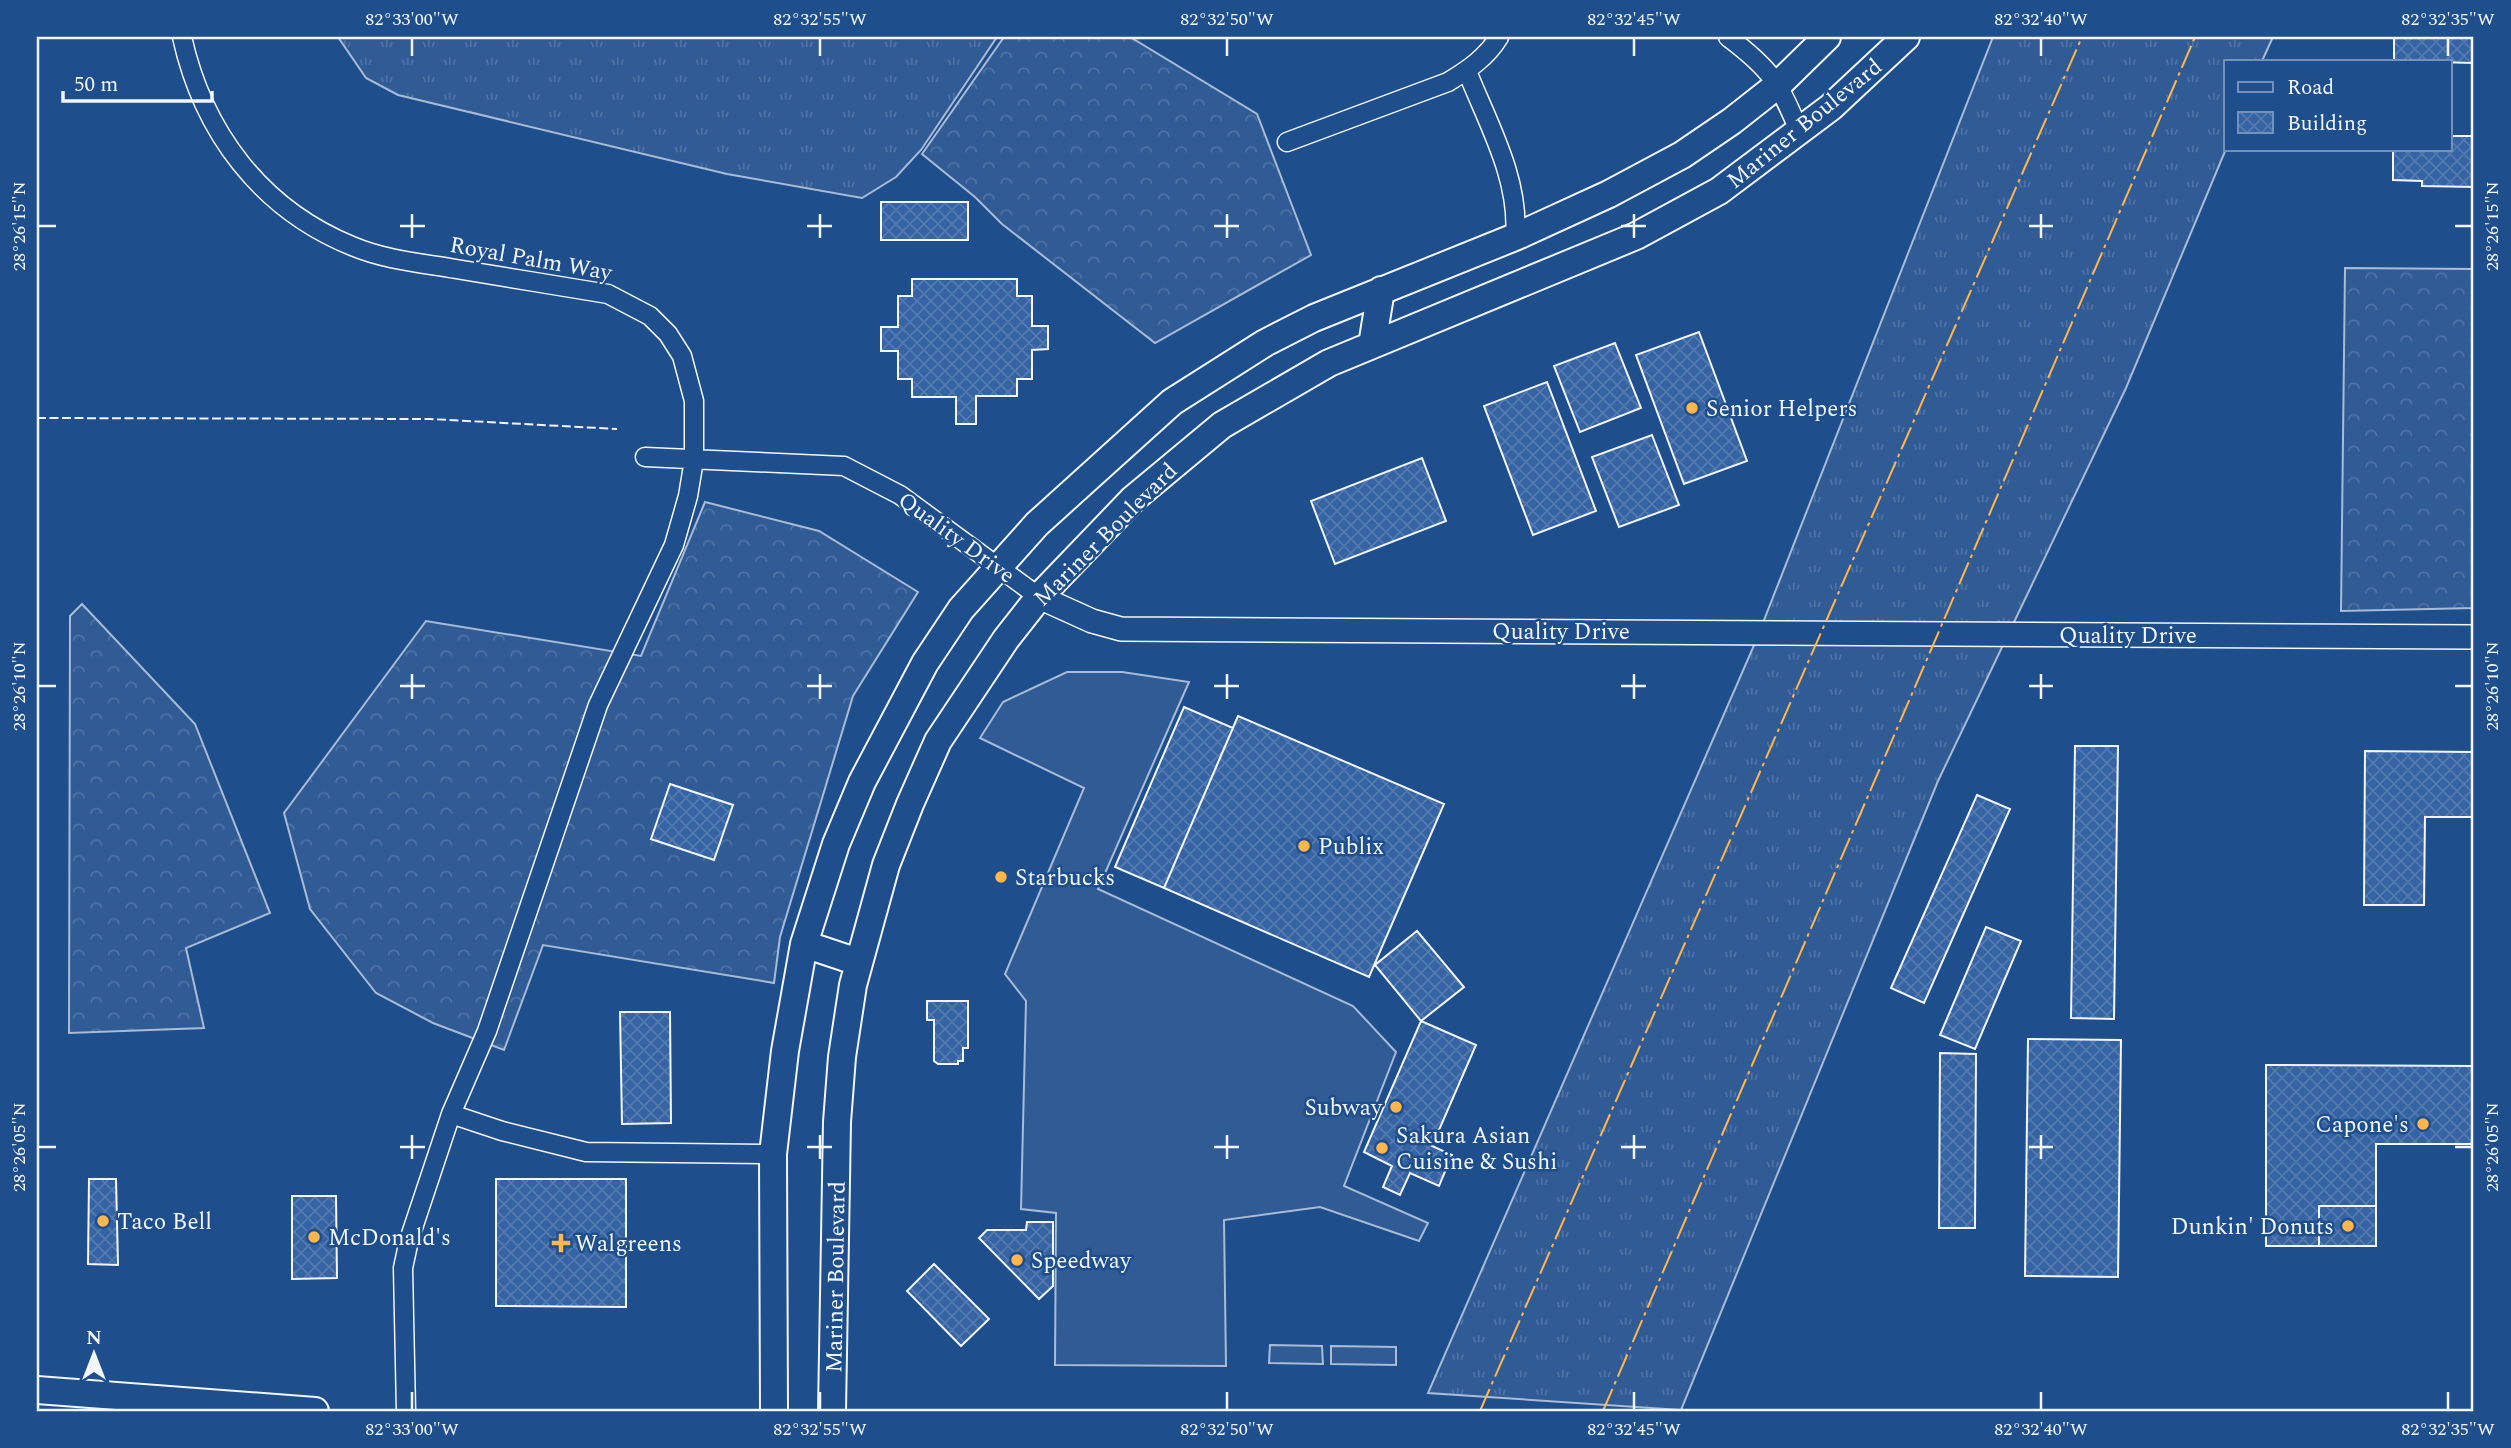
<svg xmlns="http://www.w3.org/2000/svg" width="2511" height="1448" viewBox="0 0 2511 1448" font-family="Spectral,serif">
<defs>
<pattern id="grass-tufts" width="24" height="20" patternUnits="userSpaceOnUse" patternTransform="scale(1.75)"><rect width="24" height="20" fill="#305b95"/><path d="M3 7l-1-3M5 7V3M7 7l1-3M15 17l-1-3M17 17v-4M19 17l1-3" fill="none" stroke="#4e73a5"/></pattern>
<pattern id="forest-crowns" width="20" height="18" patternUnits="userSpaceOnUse" patternTransform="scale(1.75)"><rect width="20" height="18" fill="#305b95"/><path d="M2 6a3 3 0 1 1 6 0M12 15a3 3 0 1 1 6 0" fill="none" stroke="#4e73a5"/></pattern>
<pattern id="building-cross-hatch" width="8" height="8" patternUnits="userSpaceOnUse" patternTransform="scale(1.75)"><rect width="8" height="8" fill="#3563a3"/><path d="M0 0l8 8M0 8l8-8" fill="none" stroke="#537ab1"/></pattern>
</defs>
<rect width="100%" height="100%" fill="#1f4e8c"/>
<path fill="url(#grass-tufts)" stroke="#a8bbd7" stroke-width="2" d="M 338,37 L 997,37 L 921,150 L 896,177 L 862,198 L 727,174 L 398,95 L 366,78 Z
M 1993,37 L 2273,37 L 2262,61 L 2226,61 L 2226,149 L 2126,388 L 1938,781 L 1681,1410 L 1428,1393 L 1755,643 Z"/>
<path fill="url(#forest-crowns)" stroke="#a8bbd7" stroke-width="2" d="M 1004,37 L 1130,37 L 1257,114 L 1311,255 L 1155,343 L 1002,224 L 975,197 L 922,154 Z
M 2345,268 L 2474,269 L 2474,608 L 2341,611 Z
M 705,502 L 819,531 L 918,592 L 853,696 L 780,937 L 774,983 L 543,945 L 504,1050 L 433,1023 L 376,993 L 310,909 L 284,813 L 426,621 L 641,656 Z
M 82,604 L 195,724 L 270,913 L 186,948 L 204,1028 L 69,1033 L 70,616 Z"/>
<path fill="#305b95" stroke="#a8bbd7" stroke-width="2" d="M 1067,672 L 1122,672 L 1189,682 L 1098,889 L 1353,1006 L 1396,1052 L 1344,1186 L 1428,1223 L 1419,1241 L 1320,1207 L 1224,1220 L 1226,1366 L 1055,1365 L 1056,1213 L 1021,1209 L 1026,1001 L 1005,974 L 1084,788 L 980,738 L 1003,702 Z
M 1270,1345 L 1322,1346 L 1323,1364 L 1269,1363 Z
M 1331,1346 L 1396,1347 L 1396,1365 L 1331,1364 Z"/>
<path fill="url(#building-cross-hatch)" stroke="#f2f6ff" stroke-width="2" d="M 2394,37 L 2474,37 L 2474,63 L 2394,61 Z
M 2450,136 L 2474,136 L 2474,187 L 2422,186 L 2422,181 L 2393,180 L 2393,149 L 2450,149 Z
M 881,202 L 968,202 L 968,240 L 881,240 Z
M 912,279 L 1017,279 L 1017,296 L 1032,296 L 1032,326 L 1048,326 L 1048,349 L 1032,350 L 1032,379 L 1017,379 L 1017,396 L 976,396 L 976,424 L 956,424 L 956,397 L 912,397 L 912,379 L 898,379 L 898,351 L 881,351 L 881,327 L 898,327 L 898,296 L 912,296 Z
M 1699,332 L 1747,461 L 1684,484 L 1636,355 Z
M 1615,343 L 1641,408 L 1580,432 L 1554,366 Z
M 1547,382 L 1596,511 L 1533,535 L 1484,406 Z
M 1652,435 L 1679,505 L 1619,527 L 1592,457 Z
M 1422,458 L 1446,521 L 1335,564 L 1311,501 Z
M 1184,707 L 1233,728 L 1164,888 L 1115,867 Z
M 1238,716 L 1444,804 L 1369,977 L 1164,888 Z
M 2075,746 L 2118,746 L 2114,1019 L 2071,1018 Z
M 2365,751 L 2474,752 L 2474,817 L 2425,817 L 2424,905 L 2364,905 Z
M 670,784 L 733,805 L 714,860 L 651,839 Z
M 1977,795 L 2010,809 L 1924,1003 L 1891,988 Z
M 1986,927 L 2021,941 L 1975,1049 L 1940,1035 Z
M 1417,931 L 1464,987 L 1421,1021 L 1375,965 Z
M 927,1001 L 968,1001 L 968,1048 L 963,1048 L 963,1061 L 958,1061 L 958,1064 L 938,1064 L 934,1061 L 934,1020 L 927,1020 Z
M 620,1012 L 670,1012 L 671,1123 L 622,1124 Z
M 1421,1021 L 1476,1045 L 1432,1146 L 1452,1155 L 1439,1186 L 1410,1173 L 1400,1195 L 1383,1187 L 1392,1166 L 1364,1152 Z
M 2028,1039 L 2121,1040 L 2118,1277 L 2025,1276 Z
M 1940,1053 L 1976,1054 L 1975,1228 L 1939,1228 Z
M 2266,1065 L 2474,1066 L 2474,1144 L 2376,1144 L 2376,1206 L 2319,1206 L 2319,1246 L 2266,1246 Z
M 89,1179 L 116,1179 L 118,1265 L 88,1264 Z
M 496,1179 L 626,1179 L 626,1307 L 496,1306 Z
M 292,1196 L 336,1196 L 337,1278 L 292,1279 Z
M 2319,1206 L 2376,1206 L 2376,1246 L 2319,1246 Z
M 1027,1222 L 1053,1222 L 1053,1286 L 1039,1299 L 979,1238 L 987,1230 L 1026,1230 Z
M 934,1264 L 989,1319 L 961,1346 L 907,1291 Z"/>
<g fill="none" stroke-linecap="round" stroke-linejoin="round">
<g stroke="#f2f6ff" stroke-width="21">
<path id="minor" d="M 182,37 C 203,132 261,209 352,246 C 385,260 421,263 456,269 C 507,277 557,286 608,294 L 650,316 L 668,334 L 682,356 L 694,401 L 694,460 L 688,496 L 674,545 L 598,705 L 487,1031 L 451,1114 L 409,1240 L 403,1268 L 406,1411
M 1728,37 C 1772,70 1779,83 1800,133
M 1467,71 C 1488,124 1520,179 1515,237
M 1287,142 L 1448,82 C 1468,70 1487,57 1499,37
M 645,457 L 844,466 L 900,495 L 1039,597
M 451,1114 L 502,1131 L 586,1152 L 773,1154"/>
</g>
<g stroke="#f2f6ff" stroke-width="26">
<path id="tertiary" d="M 1039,597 L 1092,621 L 1121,629 L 2474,637"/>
</g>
<g stroke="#f2f6ff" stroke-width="30">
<path id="secondary" d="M 1372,345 L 1381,290
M 804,944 L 858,962
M 37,1390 L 315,1411
M 774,1411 L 773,1154 L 785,1051 L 804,944 L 836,844 L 862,782 L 925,663 L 961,609 L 1037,524 L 1172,402 L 1265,343 L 1314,318 L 1515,237 L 1609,194 L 1682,155 L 1732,121 L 1779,84 L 1827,37
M 832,1411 L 837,1122 L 842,1057 L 853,985 L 886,865 L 910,804 L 938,741 L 1006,639 L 1039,597 L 1133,499 L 1222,425 L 1329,363 L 1636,236 L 1719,191 L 1831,107 L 1906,37"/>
</g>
<use href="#minor" stroke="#1f4e8c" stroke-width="18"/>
<use href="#tertiary" stroke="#1f4e8c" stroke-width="23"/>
<use href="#secondary" stroke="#1f4e8c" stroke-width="26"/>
<path stroke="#f2f6ff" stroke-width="2" stroke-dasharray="9 3.5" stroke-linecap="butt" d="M 37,418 L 430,419 L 617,429"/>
<path stroke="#ffb74d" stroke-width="2" stroke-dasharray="24 5 3.5 5" stroke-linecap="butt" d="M 1480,1411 L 2082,37
M 1603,1411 L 2195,37"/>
</g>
<path fill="none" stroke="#f2f6ff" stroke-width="2.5" d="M 412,38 L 412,56M 820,38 L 820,56M 1227,38 L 1227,56M 1634,38 L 1634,56M 2041,38 L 2041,56M 2448,38 L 2448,56M 412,214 L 412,238M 820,214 L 820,238M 1227,214 L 1227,238M 1634,214 L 1634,238M 2041,214 L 2041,238M 38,226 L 56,226M 400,226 L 425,226M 807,226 L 832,226M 1214,226 L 1239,226M 1621,226 L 1646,226M 2029,226 L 2053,226M 2455,226 L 2472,226M 412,674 L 412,699M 820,674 L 820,699M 1227,674 L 1227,699M 1634,674 L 1634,699M 2041,674 L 2041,699M 38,686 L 56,686M 400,686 L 425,686M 807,686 L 832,686M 1214,686 L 1239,686M 1621,686 L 1646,686M 2029,686 L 2053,686M 2455,686 L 2472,686M 412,1135 L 412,1159M 820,1135 L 820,1159M 1227,1135 L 1227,1159M 1634,1135 L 1634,1159M 2041,1135 L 2041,1159M 38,1147 L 56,1147M 400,1147 L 425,1147M 807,1147 L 832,1147M 1214,1147 L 1239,1147M 1621,1147 L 1646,1147M 2029,1147 L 2053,1147M 2455,1147 L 2472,1147M 412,1392 L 412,1410M 820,1392 L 820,1410M 1227,1392 L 1227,1410M 1634,1392 L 1634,1410M 2041,1392 L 2041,1410M 2448,1392 L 2448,1410"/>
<g fill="#ffb74d" stroke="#1f4e8c" stroke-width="2.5">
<circle cx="1692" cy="408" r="7"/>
<circle cx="1304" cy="846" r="7"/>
<circle cx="1001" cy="877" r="7"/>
<circle cx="1396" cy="1107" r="7"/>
<circle cx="2423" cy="1124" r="7"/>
<circle cx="1382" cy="1148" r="7"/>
<circle cx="103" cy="1221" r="7"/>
<circle cx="2348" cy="1226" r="7"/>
<circle cx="314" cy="1237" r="7"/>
<path d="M557.5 1232.5h7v7h7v7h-7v7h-7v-7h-7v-7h7z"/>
<circle cx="1017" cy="1260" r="7"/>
</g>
<g text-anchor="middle" stroke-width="5" stroke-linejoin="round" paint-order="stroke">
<g font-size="23" fill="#f2f6ff" stroke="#1f4e8c">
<text transform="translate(1804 123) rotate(-39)" y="8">Mariner Boulevard</text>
<text transform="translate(531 258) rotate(10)" y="8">Royal Palm Way</text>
<text transform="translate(1105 534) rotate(-45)" y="8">Mariner Boulevard</text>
<text transform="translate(957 537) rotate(36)" y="8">Quality Drive</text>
<text x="1561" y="639">Quality Drive</text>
<text x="2128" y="643">Quality Drive</text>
<text transform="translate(835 1277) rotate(-89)" y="8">Mariner Boulevard</text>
</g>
<g font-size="23" fill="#f2f6ff" stroke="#1f4e8c" text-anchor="start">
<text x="1706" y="416">Senior Helpers</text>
<text x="1318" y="854">Publix</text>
<text x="1015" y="885">Starbucks</text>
<text x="1382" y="1115" text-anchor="end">Subway</text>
<text x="2409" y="1132" text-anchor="end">Capone's</text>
<text x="1396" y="1143">Sakura Asian<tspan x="1396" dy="26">Cuisine &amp; Sushi</tspan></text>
<text x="117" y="1229">Taco Bell</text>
<text x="2334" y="1234" text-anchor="end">Dunkin' Donuts</text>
<text x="328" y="1245">McDonald's</text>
<text x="575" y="1251">Walgreens</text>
<text x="1031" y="1268">Speedway</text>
</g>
</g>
<rect width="2511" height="1448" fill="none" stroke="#1f4e8c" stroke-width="77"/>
<rect x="2224" y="60" width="228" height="91" fill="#1f4e8c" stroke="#7391ba" stroke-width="2"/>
<rect x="2238" y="82" width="35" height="10" fill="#1f4e8c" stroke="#7391ba" stroke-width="2"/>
<text x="2287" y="94" font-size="21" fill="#f2f6ff">Road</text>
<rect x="2238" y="112" width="35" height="21" fill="url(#building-cross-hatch)" stroke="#7391ba" stroke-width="2"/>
<text x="2287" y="130" font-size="21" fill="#f2f6ff">Building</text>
<g transform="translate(94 1354)" stroke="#1f4e8c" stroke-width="5" paint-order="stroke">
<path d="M0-5L12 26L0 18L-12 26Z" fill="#f2f6ff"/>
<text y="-10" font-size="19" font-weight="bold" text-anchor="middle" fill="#f2f6ff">N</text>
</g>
<path d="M63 91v10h149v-10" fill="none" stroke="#f2f6ff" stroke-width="3.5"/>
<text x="74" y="91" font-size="21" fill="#f2f6ff" stroke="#1f4e8c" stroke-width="5" paint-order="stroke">50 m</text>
<rect x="38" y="38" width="2434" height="1372" fill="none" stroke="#f2f6ff" stroke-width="2.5"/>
<g font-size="18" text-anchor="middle" fill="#f2f6ff">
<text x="412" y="25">82°33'00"W</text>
<text x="820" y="25">82°32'55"W</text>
<text x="1227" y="25">82°32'50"W</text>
<text x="1634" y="25">82°32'45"W</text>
<text x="2041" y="25">82°32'40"W</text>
<text x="2448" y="25">82°32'35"W</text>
<text transform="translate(19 226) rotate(-90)" y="6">28°26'15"N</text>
<text transform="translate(2492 226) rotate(-90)" y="6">28°26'15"N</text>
<text transform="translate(19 686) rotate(-90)" y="6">28°26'10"N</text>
<text transform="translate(2492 686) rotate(-90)" y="6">28°26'10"N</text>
<text transform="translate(19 1147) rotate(-90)" y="6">28°26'05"N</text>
<text transform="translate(2492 1147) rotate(-90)" y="6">28°26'05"N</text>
<text x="412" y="1435">82°33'00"W</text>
<text x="820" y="1435">82°32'55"W</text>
<text x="1227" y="1435">82°32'50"W</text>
<text x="1634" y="1435">82°32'45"W</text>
<text x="2041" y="1435">82°32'40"W</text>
<text x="2448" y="1435">82°32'35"W</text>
</g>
</svg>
